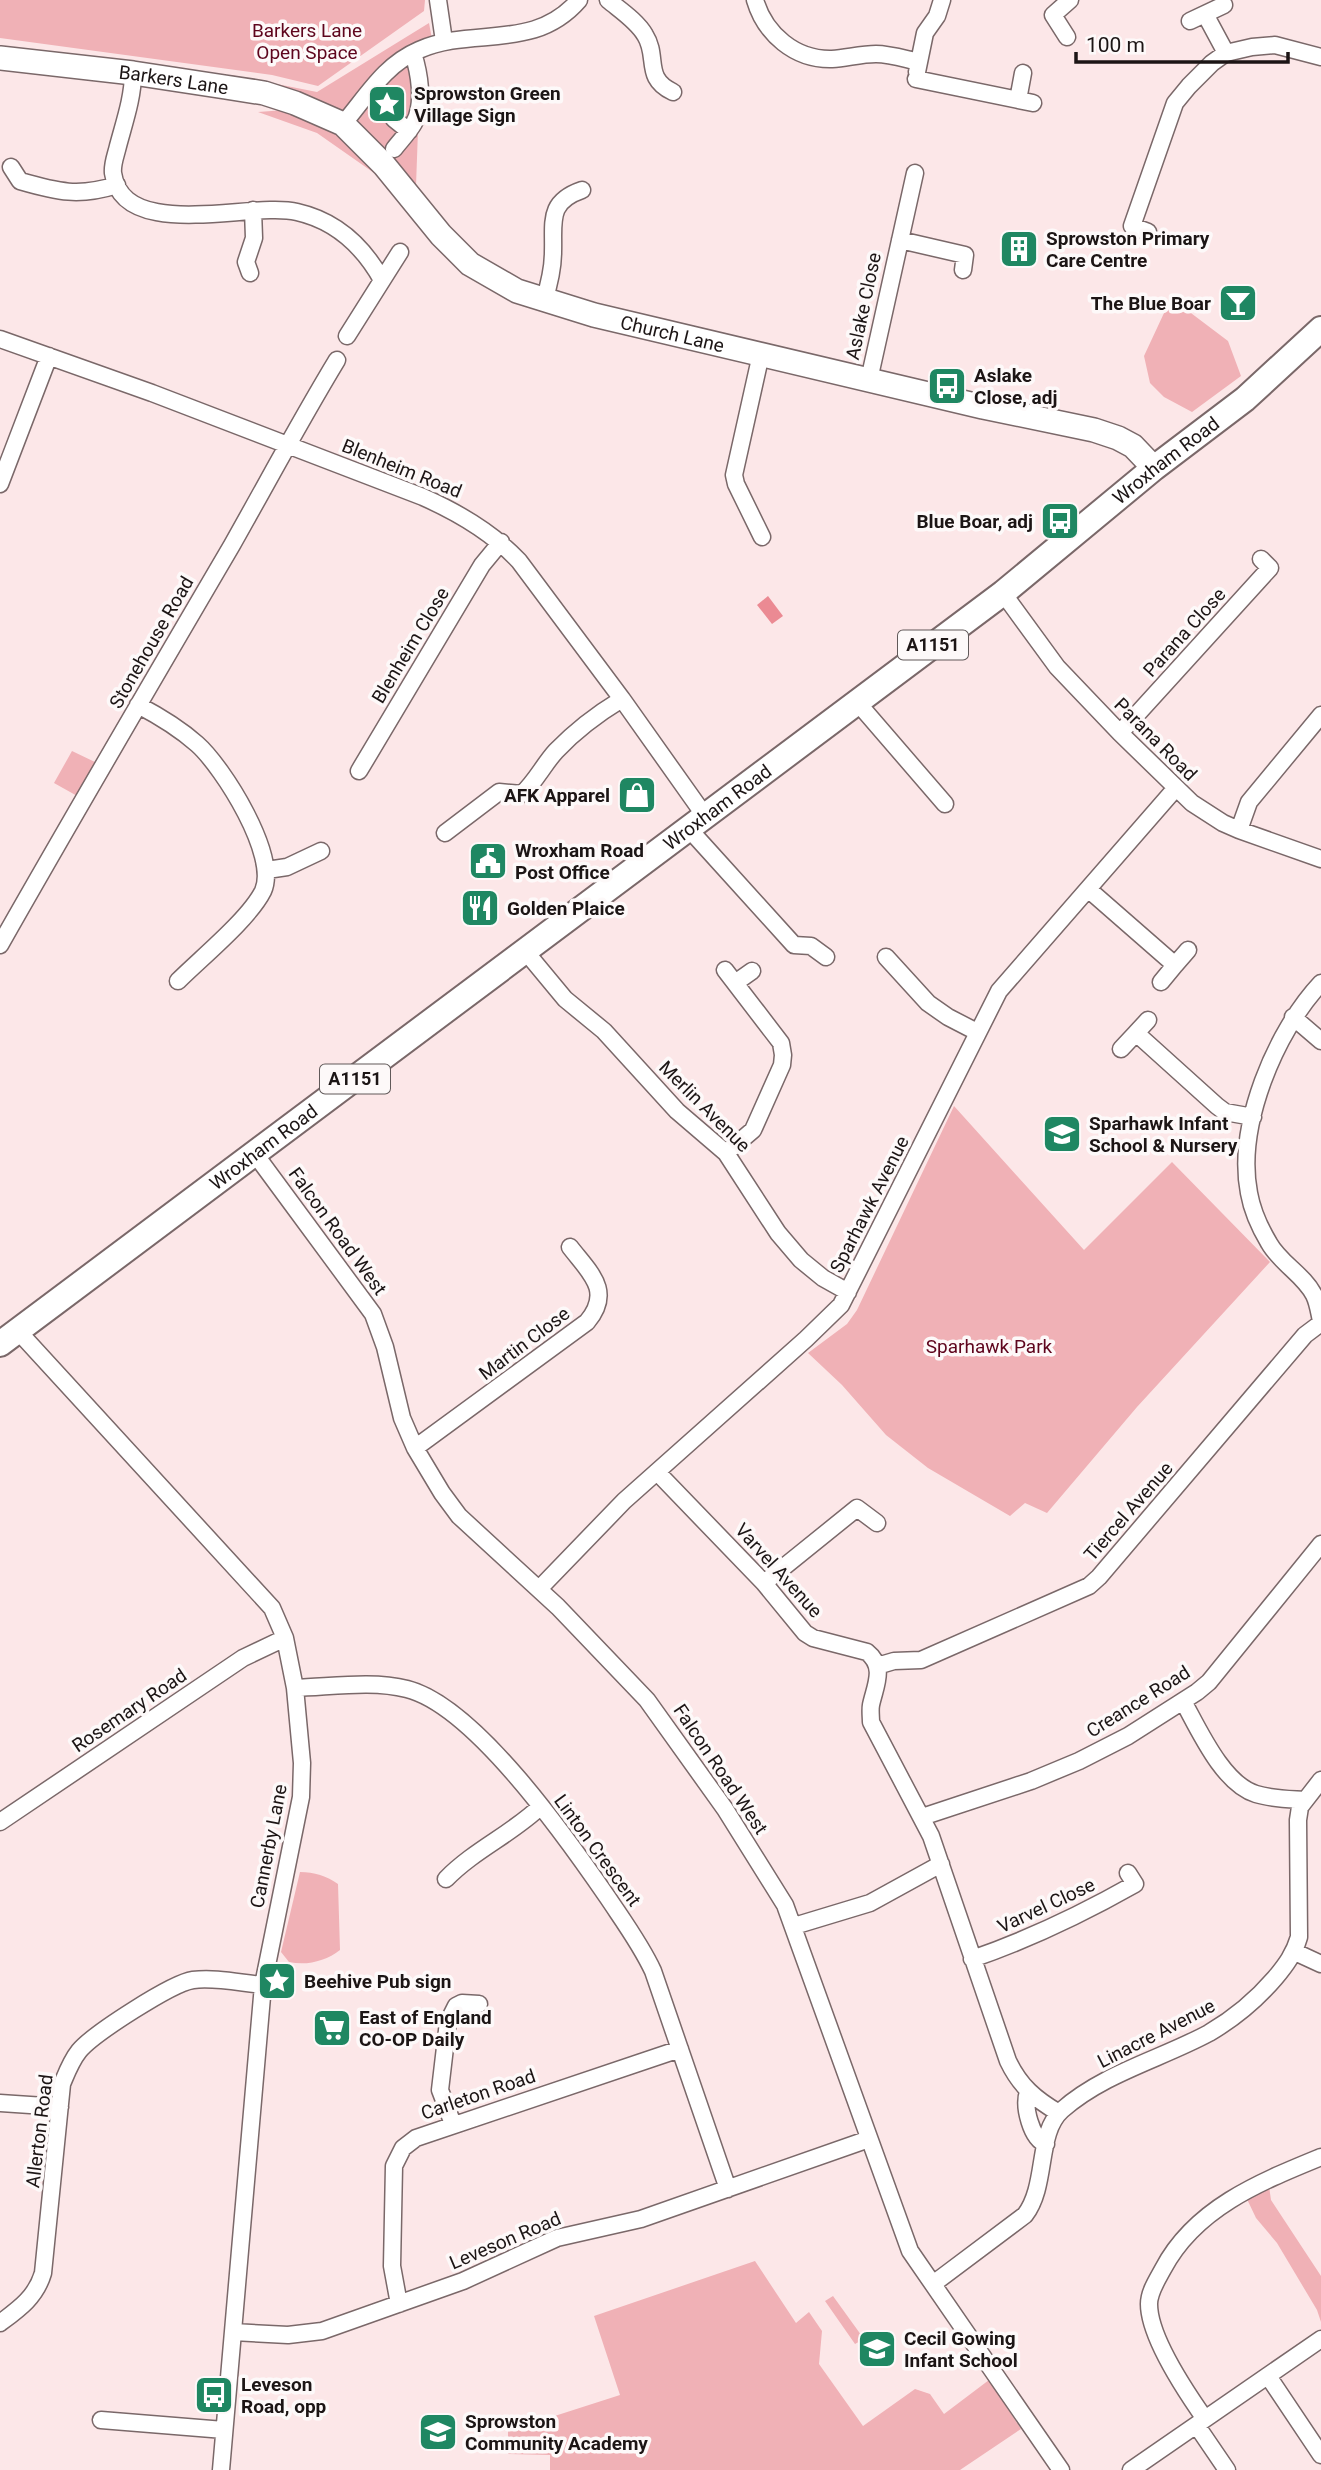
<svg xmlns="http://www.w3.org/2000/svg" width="1321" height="2470" viewBox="0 0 1321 2470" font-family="Roboto,sans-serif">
<rect width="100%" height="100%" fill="#fce7e8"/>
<path fill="#f0b1b6" d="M 0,0 L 425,0 L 424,11 L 318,86 L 272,75 L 0,38 Z
M 429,23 L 432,39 L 407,50 C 413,72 421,101 406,121 L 389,110 L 382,117 L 399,132 L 418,130 L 416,186 L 399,202 L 377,175 L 317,133 L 258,112 L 285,110 L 231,75 L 317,92 Z
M 1171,298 L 1228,341 L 1241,376 L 1192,412 L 1164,397 L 1150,383 L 1144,356 Z
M 72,751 L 97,763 L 79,797 L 54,783 Z
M 954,1106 L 1084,1250 L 1172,1162 L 1270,1262 L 1137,1407 L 1047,1513 L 1025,1503 L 1010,1516 L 928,1468 L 886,1435 L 842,1385 L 808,1353 L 847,1324 L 857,1310 Z
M 300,1872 C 314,1872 327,1876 338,1884 L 340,1950 C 326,1961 307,1966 289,1962 L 281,1952 Z
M 1269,2186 L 1271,2200 L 1321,2276 L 1321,2322 L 1317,2310 L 1277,2243 L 1256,2218 L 1246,2197 Z
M 755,2261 L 796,2323 L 809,2312 L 822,2331 L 819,2364 L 863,2426 L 915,2389 L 930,2394 L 944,2414 L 989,2380 L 1021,2429 L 960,2470 L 550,2470 L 550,2455 L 508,2454 L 508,2431 L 620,2395 L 594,2316 Z
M 833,2296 L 864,2339 L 855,2344 L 825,2301 Z"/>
<path fill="#eb8a93" d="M 768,596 L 783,616 L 772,624 L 757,605 Z"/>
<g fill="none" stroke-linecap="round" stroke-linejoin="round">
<g stroke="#7a6869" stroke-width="19">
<path id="street" d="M 438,0 L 444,41
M 608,0 C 620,10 637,21 645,35 C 659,57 643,78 673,92
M 755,0 C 765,34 795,60 832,59 C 847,58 861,54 876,54 C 890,54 905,59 919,62
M 1205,14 L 1226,53
M 1190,21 L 1224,5
M 1067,37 L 1053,15 L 1070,0
M 917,72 L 925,33 L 937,16 L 942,0
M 133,73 C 133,98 124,123 118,146 C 116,155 112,164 113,173 C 123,243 251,201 297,212 C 337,221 363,246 382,280
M 916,79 L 1033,103
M 1018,100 L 1023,73
M 394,119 L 409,131
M 343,124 C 367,96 384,65 419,50 C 474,26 534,52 579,0
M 394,149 C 401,140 409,132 414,123 C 425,103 419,72 413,53
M 11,167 L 20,181 C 58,192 79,197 117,185
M 1148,232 L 1132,226 L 1175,103 L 1189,86 L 1212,63 L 1226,53 L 1252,47 L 1275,45 L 1321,57
M 900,240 L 965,255 L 963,270
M 250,273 L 246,262 L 254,238 L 253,210
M 544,301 C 549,285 553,269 553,252 C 554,222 547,202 582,190
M 347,336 L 400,252
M 0,339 L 152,393 L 423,497 C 459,513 492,532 519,561 L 622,699 L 705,816
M 761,354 L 734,475 L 736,484 L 762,537
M 869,380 L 915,173
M 0,484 L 49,356
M 1003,593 L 1057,667 L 1120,733 L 1192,803 L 1223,823 L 1239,830 L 1321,859
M 857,702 L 945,804
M 138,705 C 159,716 179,728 197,744 C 223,767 279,856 263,891 C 249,919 201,958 178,981
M 1120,733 L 1270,568 L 1261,559
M 359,771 L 482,565 L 501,542
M 689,829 L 794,945 L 811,946 L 826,957
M 1239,830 L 1249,802 L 1321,715
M 445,833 L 499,792 L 522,794 C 536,781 544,764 556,751 C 575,731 599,713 622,699
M 267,870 L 287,867 L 321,851
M 1088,889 L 1175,965 L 1188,950
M 0,945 C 76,811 154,678 232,545 C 267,483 300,421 337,360
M 526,952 L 565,999 L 604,1031 L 677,1111 L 726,1153 L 778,1233 L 801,1260 L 823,1278 L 848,1292
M 886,957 L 928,1003 L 948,1017 L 977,1032
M 725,970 L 781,1043 L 783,1055 L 782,1065 L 753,1130 L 726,1153
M 1161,982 L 1175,965
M 735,983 L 752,971
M 1321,983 C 1275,1032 1236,1126 1249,1193 C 1252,1210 1260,1228 1269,1243 C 1280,1263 1304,1275 1314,1295 C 1318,1303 1319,1312 1321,1321
M 1293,1017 L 1321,1041
M 1148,1020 L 1136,1033 L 1217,1106 L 1225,1112 L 1253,1117
M 1121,1049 L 1136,1033
M 255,1154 L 373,1314 L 385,1347 L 402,1418 L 415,1448 L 442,1493 L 459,1516 L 558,1607 L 647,1700 L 725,1809 L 785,1905 L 910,2251 L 1061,2470
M 18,1331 L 272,1608 L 285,1638 L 295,1688 L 302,1763 L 301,1797 L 263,1985 L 221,2470
M 415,1448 L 587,1322 C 613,1291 590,1273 570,1247
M 657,1472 L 764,1583 L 805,1633 L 813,1638 L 867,1652 C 886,1667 875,1686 871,1705 C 870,1710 871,1717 871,1722 L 931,1836 L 1008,2061 C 1020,2086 1035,2099 1059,2113
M 764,1583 L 857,1508 L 877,1523
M 539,1589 L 624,1501 L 806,1339 L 841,1305 L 999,991 L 1175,789
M 877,1666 L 894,1661 L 921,1660 L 1089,1586 L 1099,1577 L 1305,1335 L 1321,1323
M 295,1688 C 331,1687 372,1680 407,1689 C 475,1706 569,1841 608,1898 C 624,1922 641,1945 653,1971 L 728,2189
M 1183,1701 C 1199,1730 1223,1784 1256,1794 C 1272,1799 1289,1799 1305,1800
M 922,1817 L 1031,1781 L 1079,1761 L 1128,1736 L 1197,1692 L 1209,1682 L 1321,1544
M 0,1822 L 243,1658 L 285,1638
M 446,1879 C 474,1850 512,1834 541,1806
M 794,1926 L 870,1903 L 941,1864
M 1295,1952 L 1321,1964
M 972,1959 C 1030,1939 1082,1914 1135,1884 L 1128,1873
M 1028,2092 C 1023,2106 1031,2139 1046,2144
M 0,2103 L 60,2107
M 453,2124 L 440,2090 L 448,2022 L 456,2006 L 462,2003 L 479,2004
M 933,2284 L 1025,2215 C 1048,2185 1036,2133 1062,2110 C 1104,2073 1161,2059 1209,2033 C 1233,2019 1257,1999 1275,1978 C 1286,1965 1294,1954 1299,1937 L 1298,1820 L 1300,1807 L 1321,1780
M 399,2304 L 392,2266 L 394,2166 L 403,2148 L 416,2138 L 680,2049
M 0,2323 C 19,2309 36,2297 43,2273 L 62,2084 C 67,2072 71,2061 79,2051 C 93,2034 172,1983 193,1980 C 215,1977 241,1983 263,1985
M 233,2332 L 288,2335 L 322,2331 L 463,2281 L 557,2238 L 641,2219 L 869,2139
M 1268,2376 L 1321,2455
M 1205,2419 C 1186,2392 1149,2337 1149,2304 C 1149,2292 1157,2280 1163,2269 C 1195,2208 1260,2182 1321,2157
M 101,2420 L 224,2430
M 1197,2426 L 1227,2470
M 1131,2470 L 1321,2339"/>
</g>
<g stroke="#7a6869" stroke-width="26">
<g id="secondary">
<path id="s1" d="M 0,58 L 133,73 L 225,87 L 264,93 L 295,103 L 343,124 L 384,165 L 441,235 L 470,264 L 517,291 L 594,315 L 983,407 L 1094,430 L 1118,438 L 1133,446 L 1154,468"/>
</g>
</g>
<g stroke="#7a6869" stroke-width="28">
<g id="primary">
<path id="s2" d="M 0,1344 L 1003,593 L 1154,468 L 1245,399 L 1321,329"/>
</g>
</g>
<use href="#street" stroke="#fff" stroke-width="16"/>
<use href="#secondary" stroke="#fff" stroke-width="23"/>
<use href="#primary" stroke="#fff" stroke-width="24"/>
</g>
<defs>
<g id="sight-square" transform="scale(2.0125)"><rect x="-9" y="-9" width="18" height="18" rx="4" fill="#1f8762" stroke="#fdf9f9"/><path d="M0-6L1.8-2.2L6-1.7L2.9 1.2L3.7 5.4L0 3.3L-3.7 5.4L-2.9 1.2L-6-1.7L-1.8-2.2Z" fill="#fff"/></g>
<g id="building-square" transform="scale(2.0125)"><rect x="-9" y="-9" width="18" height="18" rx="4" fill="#1f8762" stroke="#fdf9f9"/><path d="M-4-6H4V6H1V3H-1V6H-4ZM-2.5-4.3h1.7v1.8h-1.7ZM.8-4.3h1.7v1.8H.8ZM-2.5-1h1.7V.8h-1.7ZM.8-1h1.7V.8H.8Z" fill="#fff"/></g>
<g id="bar-square" transform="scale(2.0125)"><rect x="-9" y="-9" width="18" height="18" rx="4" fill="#1f8762" stroke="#fdf9f9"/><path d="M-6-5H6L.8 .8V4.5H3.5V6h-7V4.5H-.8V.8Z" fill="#fff"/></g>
<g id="bus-square" transform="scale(2.0125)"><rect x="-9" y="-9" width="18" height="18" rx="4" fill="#1f8762" stroke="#fdf9f9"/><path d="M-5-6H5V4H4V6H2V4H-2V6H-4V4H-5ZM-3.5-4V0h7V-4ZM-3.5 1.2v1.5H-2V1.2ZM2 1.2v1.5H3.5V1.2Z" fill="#fff"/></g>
<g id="shop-square" transform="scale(2.0125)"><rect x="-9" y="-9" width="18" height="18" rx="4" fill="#1f8762" stroke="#fdf9f9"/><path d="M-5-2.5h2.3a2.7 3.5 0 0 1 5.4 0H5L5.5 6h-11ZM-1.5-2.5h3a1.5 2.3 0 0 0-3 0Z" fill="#fff"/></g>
<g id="civic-square" transform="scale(2.0125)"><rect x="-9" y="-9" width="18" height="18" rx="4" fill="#1f8762" stroke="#fdf9f9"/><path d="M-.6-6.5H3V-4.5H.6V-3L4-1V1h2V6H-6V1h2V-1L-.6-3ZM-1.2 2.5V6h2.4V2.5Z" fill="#fff"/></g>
<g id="restaurant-square" transform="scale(2.0125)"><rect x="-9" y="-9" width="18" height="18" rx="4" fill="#1f8762" stroke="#fdf9f9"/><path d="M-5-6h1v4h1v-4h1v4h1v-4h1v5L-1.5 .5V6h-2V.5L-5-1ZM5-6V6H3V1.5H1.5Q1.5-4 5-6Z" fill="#fff"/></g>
<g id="school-square" transform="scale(2.0125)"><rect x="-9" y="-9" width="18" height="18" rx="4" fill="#1f8762" stroke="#fdf9f9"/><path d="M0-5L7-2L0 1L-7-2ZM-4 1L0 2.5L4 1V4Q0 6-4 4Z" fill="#fff"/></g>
<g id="supermarket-square" transform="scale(2.0125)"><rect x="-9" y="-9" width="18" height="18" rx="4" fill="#1f8762" stroke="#fdf9f9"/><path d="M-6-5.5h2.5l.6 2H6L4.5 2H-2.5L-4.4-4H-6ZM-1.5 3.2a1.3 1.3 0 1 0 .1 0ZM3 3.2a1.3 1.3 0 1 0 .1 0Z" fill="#fff"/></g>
</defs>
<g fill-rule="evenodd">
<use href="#sight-square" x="387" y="104"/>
<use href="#building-square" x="1019" y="249"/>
<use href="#bar-square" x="1238" y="303"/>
<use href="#bus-square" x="947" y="386"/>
<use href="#bus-square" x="1060" y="521"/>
<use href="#shop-square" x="637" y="795"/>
<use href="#civic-square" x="488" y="861"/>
<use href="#restaurant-square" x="480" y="908"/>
<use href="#school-square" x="1062" y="1134"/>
<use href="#sight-square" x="277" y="1981"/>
<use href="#supermarket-square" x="332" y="2028"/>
<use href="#school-square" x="877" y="2349"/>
<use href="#bus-square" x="214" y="2395"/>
<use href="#school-square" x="438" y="2432"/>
</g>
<g text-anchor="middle" stroke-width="7" stroke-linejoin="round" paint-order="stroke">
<g fill="#fdf9f9" stroke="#605959" stroke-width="2">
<rect x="898" y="630.5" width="70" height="29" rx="5"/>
<rect x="320" y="1064.5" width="70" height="29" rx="5"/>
</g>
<g font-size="18" font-weight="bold" fill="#1c1515">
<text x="933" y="651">A1151</text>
<text x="355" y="1085">A1151</text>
</g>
<g font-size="19" fill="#5e051d" stroke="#fdf9f9">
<text x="307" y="37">Barkers Lane<tspan x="307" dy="22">Open Space</tspan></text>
<text x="989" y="1353">Sparhawk Park</text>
</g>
<g font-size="19" fill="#1c1515" stroke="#fdf9f9">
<text dy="7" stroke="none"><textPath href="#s1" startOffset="175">Barkers Lane</textPath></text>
<text transform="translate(863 306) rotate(-78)" y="7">Aslake Close</text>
<text dy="7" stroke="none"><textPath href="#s1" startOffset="756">Church Lane</textPath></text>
<text dy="7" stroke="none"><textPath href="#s2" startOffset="1463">Wroxham Road</textPath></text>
<text transform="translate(402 468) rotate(22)" y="7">Blenheim Road</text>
<text transform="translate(1184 632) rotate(-48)" y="7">Parana Close</text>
<text transform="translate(151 642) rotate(-60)" y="7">Stonehouse Road</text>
<text transform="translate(410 645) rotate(-59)" y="7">Blenheim Close</text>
<text transform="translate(1156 739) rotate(45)" y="7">Parana Road</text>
<text dy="7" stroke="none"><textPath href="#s2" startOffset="896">Wroxham Road</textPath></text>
<text transform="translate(705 1106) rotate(45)" y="7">Merlin Avenue</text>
<text dy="7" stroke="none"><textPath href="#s2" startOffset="329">Wroxham Road</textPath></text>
<text transform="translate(869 1204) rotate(-63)" y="7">Sparhawk Avenue</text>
<text transform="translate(338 1231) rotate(54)" y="7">Falcon Road West</text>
<text transform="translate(524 1343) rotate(-37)" y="7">Martin Close</text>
<text transform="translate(1128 1511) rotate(-49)" y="7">Tiercel Avenue</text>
<text transform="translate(779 1570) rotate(48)" y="7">Varvel Avenue</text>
<text transform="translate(1138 1701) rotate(-32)" y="7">Creance Road</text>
<text transform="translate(129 1710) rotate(-34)" y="7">Rosemary Road</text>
<text transform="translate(721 1769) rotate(56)" y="7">Falcon Road West</text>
<text transform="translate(268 1846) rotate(-79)" y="7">Cannerby Lane</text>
<text transform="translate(598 1850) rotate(54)" y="7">Linton Crescent</text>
<text transform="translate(1046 1905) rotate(-25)" y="7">Varvel Close</text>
<text transform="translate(1156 2033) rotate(-27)" y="7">Linacre Avenue</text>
<text transform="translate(478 2094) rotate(-19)" y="7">Carleton Road</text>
<text transform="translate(39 2131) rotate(-83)" y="7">Allerton Road</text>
<text transform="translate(505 2240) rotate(-23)" y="7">Leveson Road</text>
</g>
<g font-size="19" font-weight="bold" fill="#1c1515" stroke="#fdf9f9" text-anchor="start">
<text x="414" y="100">Sprowston Green<tspan x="414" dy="22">Village Sign</tspan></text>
<text x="1046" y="245">Sprowston Primary<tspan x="1046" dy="22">Care Centre</tspan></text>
<text x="1211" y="310" text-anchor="end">The Blue Boar</text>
<text x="974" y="382">Aslake<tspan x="974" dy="22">Close, adj</tspan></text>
<text x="1033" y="528" text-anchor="end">Blue Boar, adj</text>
<text x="610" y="802" text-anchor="end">AFK Apparel</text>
<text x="515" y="857">Wroxham Road<tspan x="515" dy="22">Post Office</tspan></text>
<text x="507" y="915">Golden Plaice</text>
<text x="1089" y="1130">Sparhawk Infant<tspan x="1089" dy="22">School &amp; Nursery</tspan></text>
<text x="304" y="1988">Beehive Pub sign</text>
<text x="359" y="2024">East of England<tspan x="359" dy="22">CO-OP Daily</tspan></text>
<text x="904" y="2345">Cecil Gowing<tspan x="904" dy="22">Infant School</tspan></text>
<text x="241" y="2391">Leveson<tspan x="241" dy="22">Road, opp</tspan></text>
<text x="465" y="2428">Sprowston<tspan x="465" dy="22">Community Academy</tspan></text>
</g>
</g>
<path d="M1076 52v10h212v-10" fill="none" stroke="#1c1515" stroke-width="3.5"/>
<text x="1086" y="52" font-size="21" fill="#1c1515" stroke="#fdf9f9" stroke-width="5" paint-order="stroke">100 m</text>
</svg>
